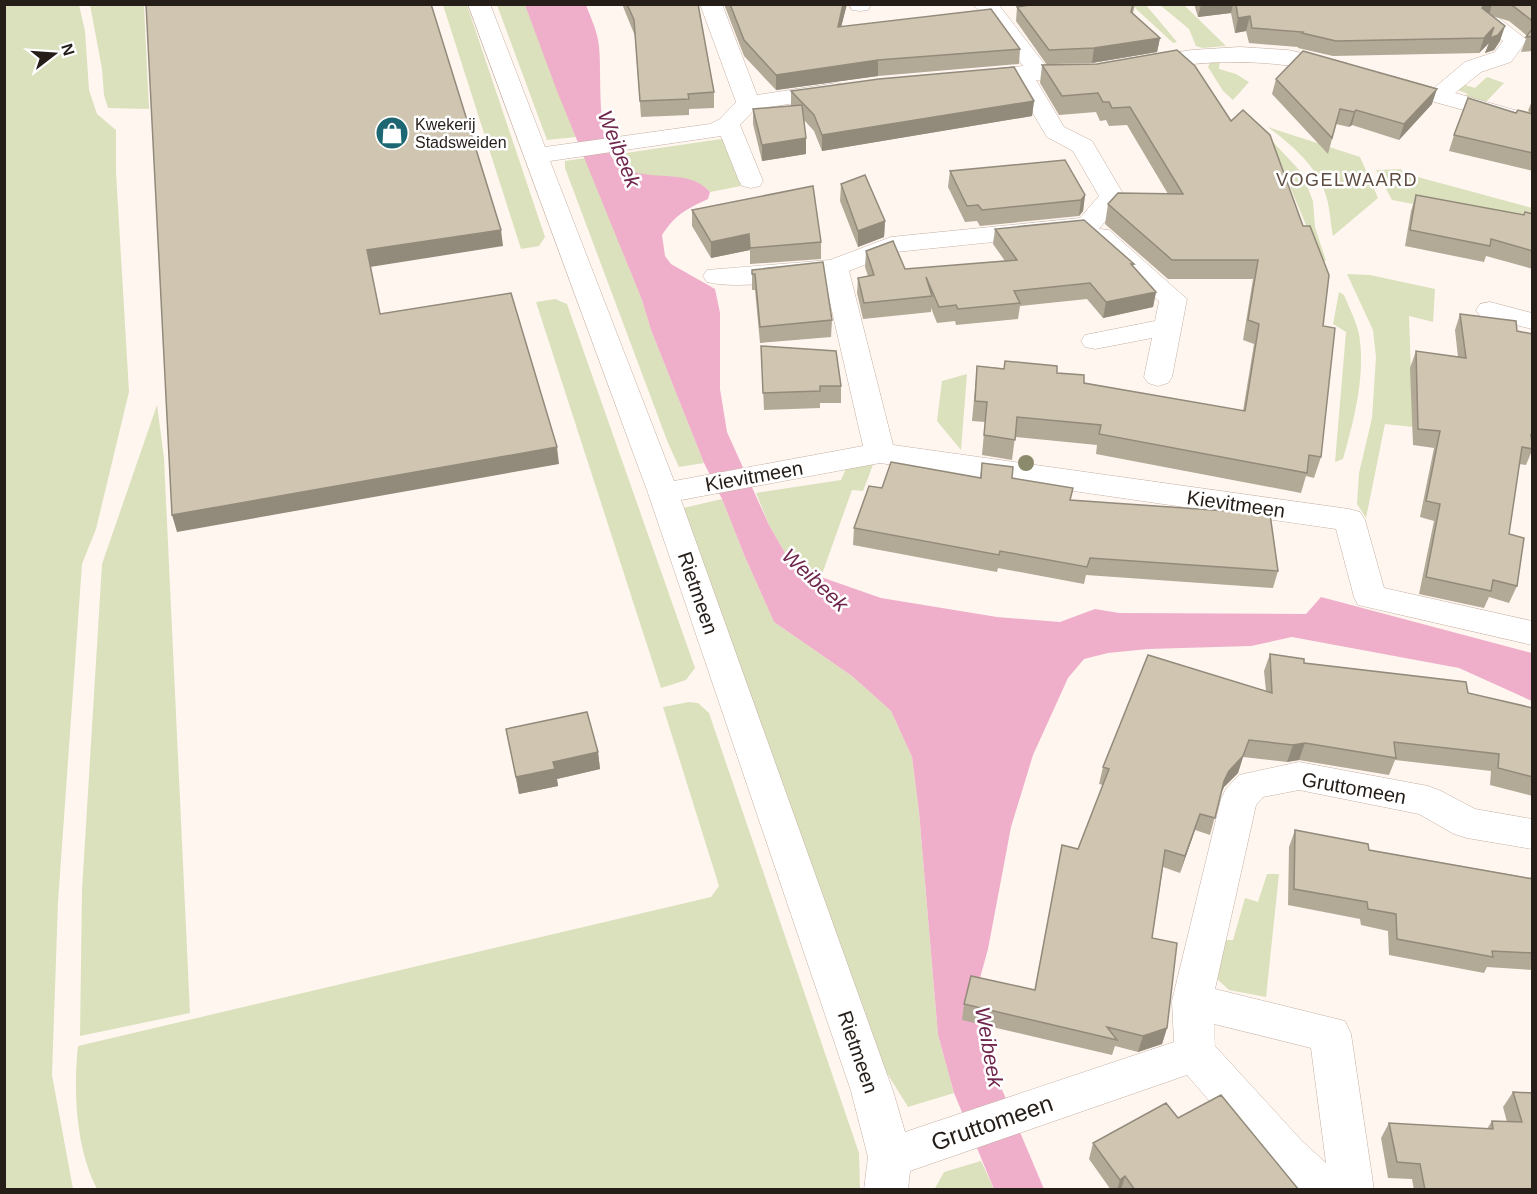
<svg xmlns="http://www.w3.org/2000/svg" width="1537" height="1194" viewBox="0 0 1537 1194" font-family="Arial,sans-serif">
<rect width="100%" height="100%" fill="#fff6f0"/>
<path fill="#dbe1bc" d="M 5,4 L 79,5 L 85,31 L 89,90 L 97,114 L 116,130 L 116,172 L 129,392 L 96,529 L 82,564 L 58,902 L 52,1075 L 73,1189 L 5,1189 Z
M 90,5 L 144,5 L 149,109 L 108,108 L 104,95 L 102,69 Z
M 443,5 L 467,5 L 545,237 L 539,246 L 521,249 Z
M 497,5 L 525,5 L 576,137 L 547,140 Z
M 1146,5 L 1177,42 L 1173,43 L 1133,6 Z
M 1160,5 L 1184,5 L 1226,46 L 1202,48 L 1196,46 L 1189,29 Z
M 1213,56 L 1220,58 L 1219,69 L 1236,74 L 1249,82 L 1233,100 L 1223,91 L 1208,67 Z
M 1487,77 L 1504,83 L 1484,104 L 1463,98 L 1468,94 L 1458,90 L 1462,84 L 1475,88 Z
M 1243,121 L 1274,143 L 1302,173 L 1313,201 L 1315,227 L 1326,261 L 1321,261 L 1283,170 L 1269,167 Z
M 1268,127 L 1360,157 L 1378,198 L 1333,236 C 1330,221 1330,204 1324,190 C 1314,163 1290,144 1268,127 Z
M 728,138 L 741,186 L 710,192 C 688,167 641,185 620,167 C 617,164 614,158 612,155 Z
M 585,158 L 642,300 L 651,330 L 704,463 L 679,467 L 668,443 L 565,168 L 565,161 Z
M 1401,169 L 1403,173 L 1532,208 L 1532,224 L 1492,219 L 1392,200 L 1376,170 Z
M 1347,274 L 1370,275 L 1435,289 L 1433,322 L 1409,316 L 1413,427 L 1385,424 L 1366,518 L 1357,504 L 1359,473 L 1372,418 L 1376,357 L 1373,330 Z
M 1339,292 L 1344,295 C 1349,307 1356,321 1359,334 C 1366,375 1354,420 1343,459 L 1335,462 L 1346,332 L 1333,324 Z
M 555,299 L 567,304 L 695,668 L 686,680 L 661,688 L 536,302 Z
M 967,374 L 961,450 L 937,421 L 942,381 Z
M 157,405 L 164,458 L 190,1013 L 80,1036 L 82,890 L 102,564 Z
M 849,461 L 873,465 L 863,491 L 852,490 L 821,577 L 788,558 L 769,525 L 756,493 L 841,480 Z
M 722,499 L 745,557 L 774,622 L 852,676 L 891,711 L 912,757 L 919,812 L 938,1035 L 954,1093 L 908,1107 L 882,1065 L 683,508 Z
M 689,702 L 698,703 L 709,713 L 859,1153 L 860,1189 L 97,1189 C 76,1149 73,1091 78,1046 L 711,897 L 719,886 L 663,707 Z
M 1267,874 L 1279,874 L 1266,997 L 1229,990 L 1216,978 L 1223,940 L 1233,940 L 1245,898 L 1258,902 Z
M 981,1161 L 994,1189 L 934,1190 L 944,1172 Z"/>
<path fill="#efafcb" d="M 525,5 L 586,5 C 590,16 596,28 598,40 C 604,68 592,153 623,168 C 650,182 690,168 710,192 L 708,199 C 685,210 676,214 662,235 L 665,256 L 671,264 L 715,289 L 720,313 L 720,389 L 727,432 L 769,525 L 788,558 L 821,577 L 881,598 L 997,617 L 1060,622 L 1095,609 L 1119,613 L 1306,614 L 1321,597 L 1532,653 L 1532,701 L 1459,668 L 1292,637 L 1251,646 L 1148,649 L 1108,653 L 1084,659 L 1068,678 L 1033,755 L 1011,827 L 988,949 L 972,1007 L 998,1080 L 1044,1189 L 994,1189 L 954,1093 L 938,1035 L 919,812 L 912,757 L 891,711 L 852,676 L 774,622 L 745,557 L 722,499 L 704,463 L 651,330 L 642,300 L 557,91 Z"/>
<g fill="none" stroke-linecap="round" stroke-linejoin="round">
<g stroke="#c5b0a3" stroke-width="1">
<path id="minor" d="M 468,4 L 490,4 L 545,147 L 710,124 L 720,119 L 736,102 L 700,4 L 722,4 L 757,95 L 836,83 L 844,85 L 848,90 L 844,95 L 836,97 L 755,109 L 740,125 L 763,181 L 760,186 L 751,188 L 742,186 L 739,181 L 721,136 L 550,161 L 674,481 L 863,446 L 824,276 C 789,280 741,290 707,282 L 703,276 L 707,270 L 830,260 L 891,237 L 1080,218 L 1099,196 L 1073,151 L 1047,137 L 1013,80 L 974,84 L 966,82 L 963,77 L 966,72 L 1023,66 L 986,16 L 972,4 L 998,4 L 1046,66 L 1092,68 L 1095,73 L 1092,78 L 1036,80 L 1064,127 L 1092,141 L 1125,197 L 1099,229 L 1109,230 L 1187,299 L 1172,377 L 1168,383 L 1158,386 L 1148,383 L 1144,377 L 1152,338 L 1095,349 L 1085,347 L 1081,341 L 1085,335 L 1155,321 L 1159,301 L 1091,242 L 1087,236 L 1090,232 L 896,252 L 849,271 L 893,445 L 1349,509 L 1360,512 L 1365,520 L 1384,588 L 1532,621 L 1532,645 L 1358,605 L 1354,597 L 1336,529 L 880,463 L 681,500 L 893,1091 L 905,1132 L 1174,1042 L 1172,1001 L 1221,799 L 1226,789 L 1239,775 L 1299,762 L 1428,786 L 1441,791 L 1475,809 L 1532,819 L 1532,849 L 1467,838 L 1454,834 L 1419,814 L 1299,790 L 1263,797 L 1256,805 L 1215,989 L 1345,1021 L 1351,1034 L 1374,1190 L 1291,1190 L 1270,1171 L 1187,1075 L 910,1171 L 908,1190 L 864,1190 L 868,1157 L 851,1091 L 648,493 ZM 1214,1024 L 1311,1048 L 1326,1163 L 1302,1141 L 1215,1046 Z
M 849,4 L 871,4 L 871,5 L 868,10 L 860,11 L 852,10 Z
M 1491,16 L 1499,18 L 1527,40 L 1511,62 L 1481,72 L 1455,93 L 1532,115 L 1532,129 L 1384,88 L 1380,83 L 1384,78 L 1392,76 L 1434,88 L 1465,62 L 1495,52 L 1503,41 L 1480,23 L 1483,18 Z
M 1240,47 L 1288,50 L 1347,63 L 1350,68 L 1347,73 L 1339,75 C 1269,58 1211,59 1141,71 L 1133,69 L 1130,64 L 1133,59 L 1192,50 Z
M 1490,302 L 1532,313 L 1532,329 L 1480,316 L 1476,310 L 1480,304 Z"/>
</g>
<use href="#minor" fill="#fff" fill-rule="evenodd"/>
</g>
<circle fill="#8c8a6d" cx="1026" cy="463" r="8"/>
<path fill="#b3a997" d="M 622,4 L 699,4 L 698,6 L 714,92 L 714,108 L 689,109 L 689,115 L 641,117 L 635,36 Z
M 724,4 L 847,4 L 841,27 L 1020,49 L 1019,64 L 878,76 L 776,90 L 744,56 Z
M 1027,4 L 1135,4 L 1133,13 L 1160,38 L 1157,52 L 1092,63 L 1054,64 L 1097,64 L 1323,326 L 1321,457 L 1314,478 L 1306,476 L 1301,493 L 1096,454 L 1097,445 L 1015,437 L 1012,460 L 982,455 L 985,422 L 972,421 L 977,366 L 1057,373 L 1084,383 L 1243,411 L 1254,344 L 1243,340 L 1253,279 L 1168,279 L 1105,224 L 1108,204 L 1168,194 L 1127,125 L 1109,126 L 1106,120 L 1100,121 L 1096,112 L 1059,115 L 1040,83 L 1042,65 L 1047,65 L 1016,21 L 1017,7 L 1030,5 Z
M 1194,4 L 1533,4 L 1533,51 L 1521,52 L 1527,36 L 1525,34 L 1509,21 L 1492,16 L 1500,41 L 1494,50 L 1485,53 L 1489,43 L 1479,53 L 1333,56 L 1298,48 L 1298,47 L 1249,43 L 1246,31 L 1235,33 L 1231,13 L 1198,17 Z
M 1276,79 L 1432,104 L 1399,140 L 1352,125 L 1349,127 L 1336,124 L 1328,154 L 1272,94 Z
M 791,91 L 1034,101 L 1032,116 L 822,151 L 814,131 L 804,120 L 806,154 L 762,161 L 753,124 L 753,109 L 791,106 Z
M 1533,98 L 1533,171 L 1449,151 L 1454,135 L 1516,113 L 1531,113 L 1528,111 Z
M 950,171 L 1085,195 L 1083,211 L 1079,216 L 980,226 L 977,221 L 965,222 L 948,187 Z
M 841,184 L 885,221 L 884,237 L 858,247 L 840,201 Z
M 1416,195 L 1524,215 L 1533,214 L 1533,269 L 1486,256 L 1484,262 L 1405,246 L 1411,211 Z
M 692,210 L 821,242 L 821,259 L 750,264 L 750,250 L 711,258 L 692,226 Z
M 995,229 L 1134,264 L 1133,266 L 1156,292 L 1153,307 L 1103,318 L 1087,299 L 1020,306 L 1018,319 L 956,325 L 955,321 L 937,323 L 931,308 L 931,312 L 863,319 L 857,293 L 858,278 L 868,276 L 865,267 L 866,251 L 905,269 L 1005,261 L 993,244 Z
M 752,270 L 832,320 L 831,337 L 760,343 L 755,290 L 752,290 Z
M 1460,314 L 1517,331 L 1533,334 L 1533,453 L 1531,453 L 1526,465 L 1519,464 L 1509,534 L 1517,586 L 1509,603 L 1489,597 L 1484,608 L 1419,594 L 1434,521 L 1420,517 L 1434,448 L 1413,445 L 1410,368 L 1416,351 L 1458,357 L 1455,330 Z
M 761,346 L 841,386 L 841,403 L 820,403 L 820,408 L 764,410 Z
M 982,463 L 1012,478 L 1071,500 L 1278,571 L 1273,588 L 1086,575 L 1084,584 L 998,568 L 997,572 L 853,545 L 854,528 L 882,488 L 980,478 Z
M 1270,654 L 1304,663 L 1468,693 L 1533,708 L 1533,796 L 1490,785 L 1491,771 L 1395,760 L 1389,775 L 1299,760 L 1287,762 L 1243,757 L 1238,773 L 1224,787 L 1221,794 L 1210,835 L 1195,830 L 1180,873 L 1163,867 L 1152,938 L 1167,1028 L 1162,1044 L 1138,1052 L 1115,1046 L 1112,1055 L 962,1020 L 964,1004 L 1035,990 L 1078,849 L 1103,785 L 1099,784 L 1103,767 L 1266,691 L 1264,671 Z
M 506,729 L 598,752 L 600,769 L 557,779 L 558,786 L 519,794 Z
M 1295,830 L 1369,850 L 1530,878 L 1533,874 L 1533,970 L 1487,967 L 1484,973 L 1389,955 L 1388,931 L 1361,925 L 1360,919 L 1288,905 L 1289,847 Z
M 1513,1092 L 1533,1093 L 1533,1190 L 1414,1190 L 1412,1179 L 1388,1178 L 1381,1138 L 1389,1123 L 1487,1129 L 1492,1121 L 1507,1122 L 1503,1107 Z
M 1178,1118 L 1299,1190 L 1111,1190 L 1089,1159 L 1093,1143 Z"/>
<path fill="#928a7b" d="M 843,4 L 847,4 L 837,43 L 838,27 Z
M 1201,4 L 1233,4 L 1231,13 L 1198,17 Z
M 1484,4 L 1492,4 L 1489,15 L 1482,8 Z
M 1250,16 L 1246,31 L 1235,33 L 1238,18 Z
M 1505,26 L 1500,41 L 1494,50 L 1485,53 L 1489,43 L 1479,53 L 1484,38 L 1494,27 Z
M 1160,38 L 1157,52 L 1092,63 L 1094,48 Z
M 878,60 L 878,76 L 776,90 L 776,75 Z
M 1437,89 L 1432,104 L 1399,140 L 1404,124 Z
M 1034,101 L 1032,116 L 822,151 L 822,135 Z
M 1356,110 L 1352,125 L 1349,127 L 1354,112 Z
M 806,138 L 806,154 L 762,161 L 762,145 Z
M 1085,195 L 1083,211 L 1079,216 L 1081,200 Z
M 885,221 L 884,237 L 858,247 L 858,231 Z
M 501,230 L 503,246 L 370,267 L 367,250 Z
M 749,234 L 750,250 L 711,258 L 711,242 Z
M 1156,292 L 1153,307 L 1103,318 L 1106,302 Z
M 557,447 L 559,464 L 177,532 L 172,515 Z
M 1305,743 L 1299,760 L 1287,762 L 1293,745 Z
M 598,752 L 600,769 L 557,779 L 558,786 L 519,794 L 516,777 L 553,762 Z
M 1243,757 L 1238,773 L 1224,787 L 1219,798 L 1224,781 L 1229,771 Z
M 1200,814 L 1195,830 L 1180,873 L 1185,856 Z
M 1167,1028 L 1162,1044 L 1138,1052 L 1143,1036 Z
M 1125,1176 L 1121,1190 L 1117,1190 L 1120,1180 Z"/>
<path fill="#d0c5b0" stroke="#928a7b" stroke-width="1.5" d="M 146,4 L 431,4 L 501,230 L 367,250 L 380,314 L 511,293 L 557,447 L 172,515 Z
M 627,4 L 698,4 L 714,92 L 688,94 L 689,99 L 640,101 L 634,20 Z
M 730,4 L 843,4 L 838,27 L 991,9 L 1020,49 L 878,60 L 776,75 L 744,40 Z
M 1036,4 L 1133,4 L 1131,12 L 1160,38 L 1094,48 L 1049,50 L 1017,7 Z
M 1236,4 L 1484,4 L 1482,8 L 1505,26 L 1498,35 L 1490,38 L 1494,27 L 1484,38 L 1336,41 L 1302,33 L 1303,32 L 1252,28 L 1250,16 L 1238,18 Z
M 1507,4 L 1533,4 L 1533,22 L 1530,19 L 1513,6 Z
M 1533,28 L 1533,36 L 1526,37 Z
M 1177,50 L 1195,66 L 1231,121 L 1243,110 L 1270,135 L 1303,226 L 1310,226 L 1329,275 L 1323,326 L 1335,328 L 1321,457 L 1309,455 L 1307,473 L 1099,434 L 1101,425 L 1017,417 L 1015,440 L 984,435 L 987,402 L 975,401 L 977,366 L 1004,369 L 1005,361 L 1057,366 L 1057,373 L 1084,375 L 1084,383 L 1245,411 L 1259,324 L 1248,320 L 1258,260 L 1172,260 L 1108,204 L 1118,193 L 1183,194 L 1130,107 L 1112,108 L 1109,102 L 1103,102 L 1098,93 L 1062,96 L 1042,65 L 1097,64 Z
M 1303,51 L 1437,89 L 1404,124 L 1356,110 L 1354,112 L 1340,109 L 1332,138 L 1276,79 Z
M 1014,67 L 1034,101 L 822,135 L 814,115 L 791,91 L 879,79 Z
M 1468,98 L 1516,113 L 1518,110 L 1533,114 L 1533,153 L 1454,135 Z
M 802,105 L 806,138 L 762,145 L 753,109 Z
M 1065,160 L 1085,195 L 1081,200 L 982,210 L 978,205 L 967,206 L 950,171 Z
M 865,175 L 885,221 L 858,231 L 841,184 Z
M 813,186 L 821,242 L 750,248 L 749,234 L 711,242 L 692,210 Z
M 1416,195 L 1524,215 L 1525,212 L 1533,214 L 1533,251 L 1491,239 L 1490,246 L 1410,230 Z
M 1084,220 L 1134,264 L 1131,264 L 1156,292 L 1106,302 L 1090,283 L 1014,291 L 1020,303 L 958,309 L 956,305 L 939,307 L 926,277 L 932,296 L 864,303 L 858,278 L 874,275 L 866,251 L 893,241 L 905,269 L 1017,260 L 995,229 Z
M 823,262 L 832,320 L 760,327 L 755,274 L 752,274 L 752,270 Z
M 1460,314 L 1516,321 L 1517,331 L 1533,334 L 1533,436 L 1531,435 L 1533,449 L 1522,447 L 1509,534 L 1524,538 L 1517,586 L 1493,580 L 1491,591 L 1426,577 L 1440,504 L 1426,501 L 1440,431 L 1418,429 L 1416,351 L 1466,358 Z
M 761,346 L 836,351 L 841,386 L 820,386 L 820,391 L 763,393 Z
M 891,462 L 981,478 L 982,463 L 1013,467 L 1012,478 L 1073,488 L 1070,500 L 1270,514 L 1278,571 L 1090,558 L 1087,567 L 1000,551 L 999,555 L 854,528 L 869,486 L 882,488 Z
M 1270,654 L 1304,659 L 1304,663 L 1466,682 L 1468,693 L 1533,708 L 1533,777 L 1498,768 L 1499,754 L 1394,742 L 1396,758 L 1305,743 L 1293,745 L 1249,740 L 1243,756 L 1229,771 L 1224,781 L 1215,818 L 1200,814 L 1185,856 L 1165,850 L 1152,938 L 1177,943 L 1167,1028 L 1143,1036 L 1107,1027 L 1117,1040 L 964,1004 L 971,976 L 1035,990 L 1062,845 L 1078,849 L 1109,769 L 1103,767 L 1148,655 L 1272,693 Z
M 587,712 L 598,752 L 553,762 L 555,769 L 516,777 L 506,729 Z
M 1295,830 L 1368,844 L 1369,850 L 1533,879 L 1533,953 L 1492,951 L 1493,957 L 1397,939 L 1396,914 L 1368,909 L 1367,902 L 1294,889 Z
M 1513,1092 L 1533,1093 L 1533,1190 L 1425,1190 L 1420,1164 L 1397,1162 L 1389,1123 L 1493,1129 L 1492,1121 L 1522,1122 Z
M 1221,1095 L 1299,1190 L 1135,1190 L 1125,1176 L 1120,1180 L 1093,1143 L 1166,1103 L 1178,1118 Z"/>
<defs>
<g id="shop-disc" transform="scale(1.725)"><circle r="9.5" fill="#1c6771" stroke="#fff"/><path d="M-5-2.5h2.3a2.7 3.5 0 0 1 5.4 0H5L5.5 6h-11ZM-1.5-2.5h3a1.5 2.3 0 0 0-3 0Z" fill="#fff"/></g>
</defs>
<g fill-rule="evenodd">
<use href="#shop-disc" x="392" y="133"/>
</g>
<g text-anchor="middle" stroke-width="5" stroke-linejoin="round" paint-order="stroke">
<g font-size="16" fill="#251d18" stroke="#fff" text-anchor="start">
<text x="415" y="130">Kwekerij<tspan x="415" dy="18">Stadsweiden</tspan></text>
</g>
<g font-size="18" letter-spacing="1.5" fill="#604d42" stroke="#fff">
<text x="1347" y="186">VOGELWAARD</text>
</g>
<g font-size="20" fill="#251d18" stroke="#fff">
<text transform="translate(754 476) rotate(-10)" y="7">Kievitmeen</text>
<text transform="translate(1236 504) rotate(8)" y="7">Kievitmeen</text>
<text transform="translate(698 593) rotate(71)" y="7">Rietmeen</text>
<text transform="translate(1354 788) rotate(10)" y="7">Gruttomeen</text>
<text transform="translate(858 1052) rotate(71)" y="7">Rietmeen</text>
</g>
<g font-size="21" font-style="italic" fill="#6f264c" stroke="#fff">
<text transform="translate(619 149) rotate(68)" y="7">Weibeek</text>
<text transform="translate(815 580) rotate(43)" y="7">Weibeek</text>
<text transform="translate(989 1047) rotate(80)" y="7">Weibeek</text>
</g>
<g font-size="24" fill="#251d18" stroke="#fff">
<text transform="translate(992 1123) rotate(-19)" y="8">Gruttomeen</text>
</g>
</g>
<rect width="1537" height="1194" fill="none" stroke="#251d18" stroke-width="12"/>
<g transform="translate(54 54) rotate(73)" stroke="#ffffff" stroke-width="4.5" paint-order="stroke">
<path d="M0-4.5L10 22L0 15L-10 22Z" fill="#251d18"/>
<text y="-9" font-size="16" font-weight="bold" text-anchor="middle" fill="#251d18">N</text>
</g>
</svg>
